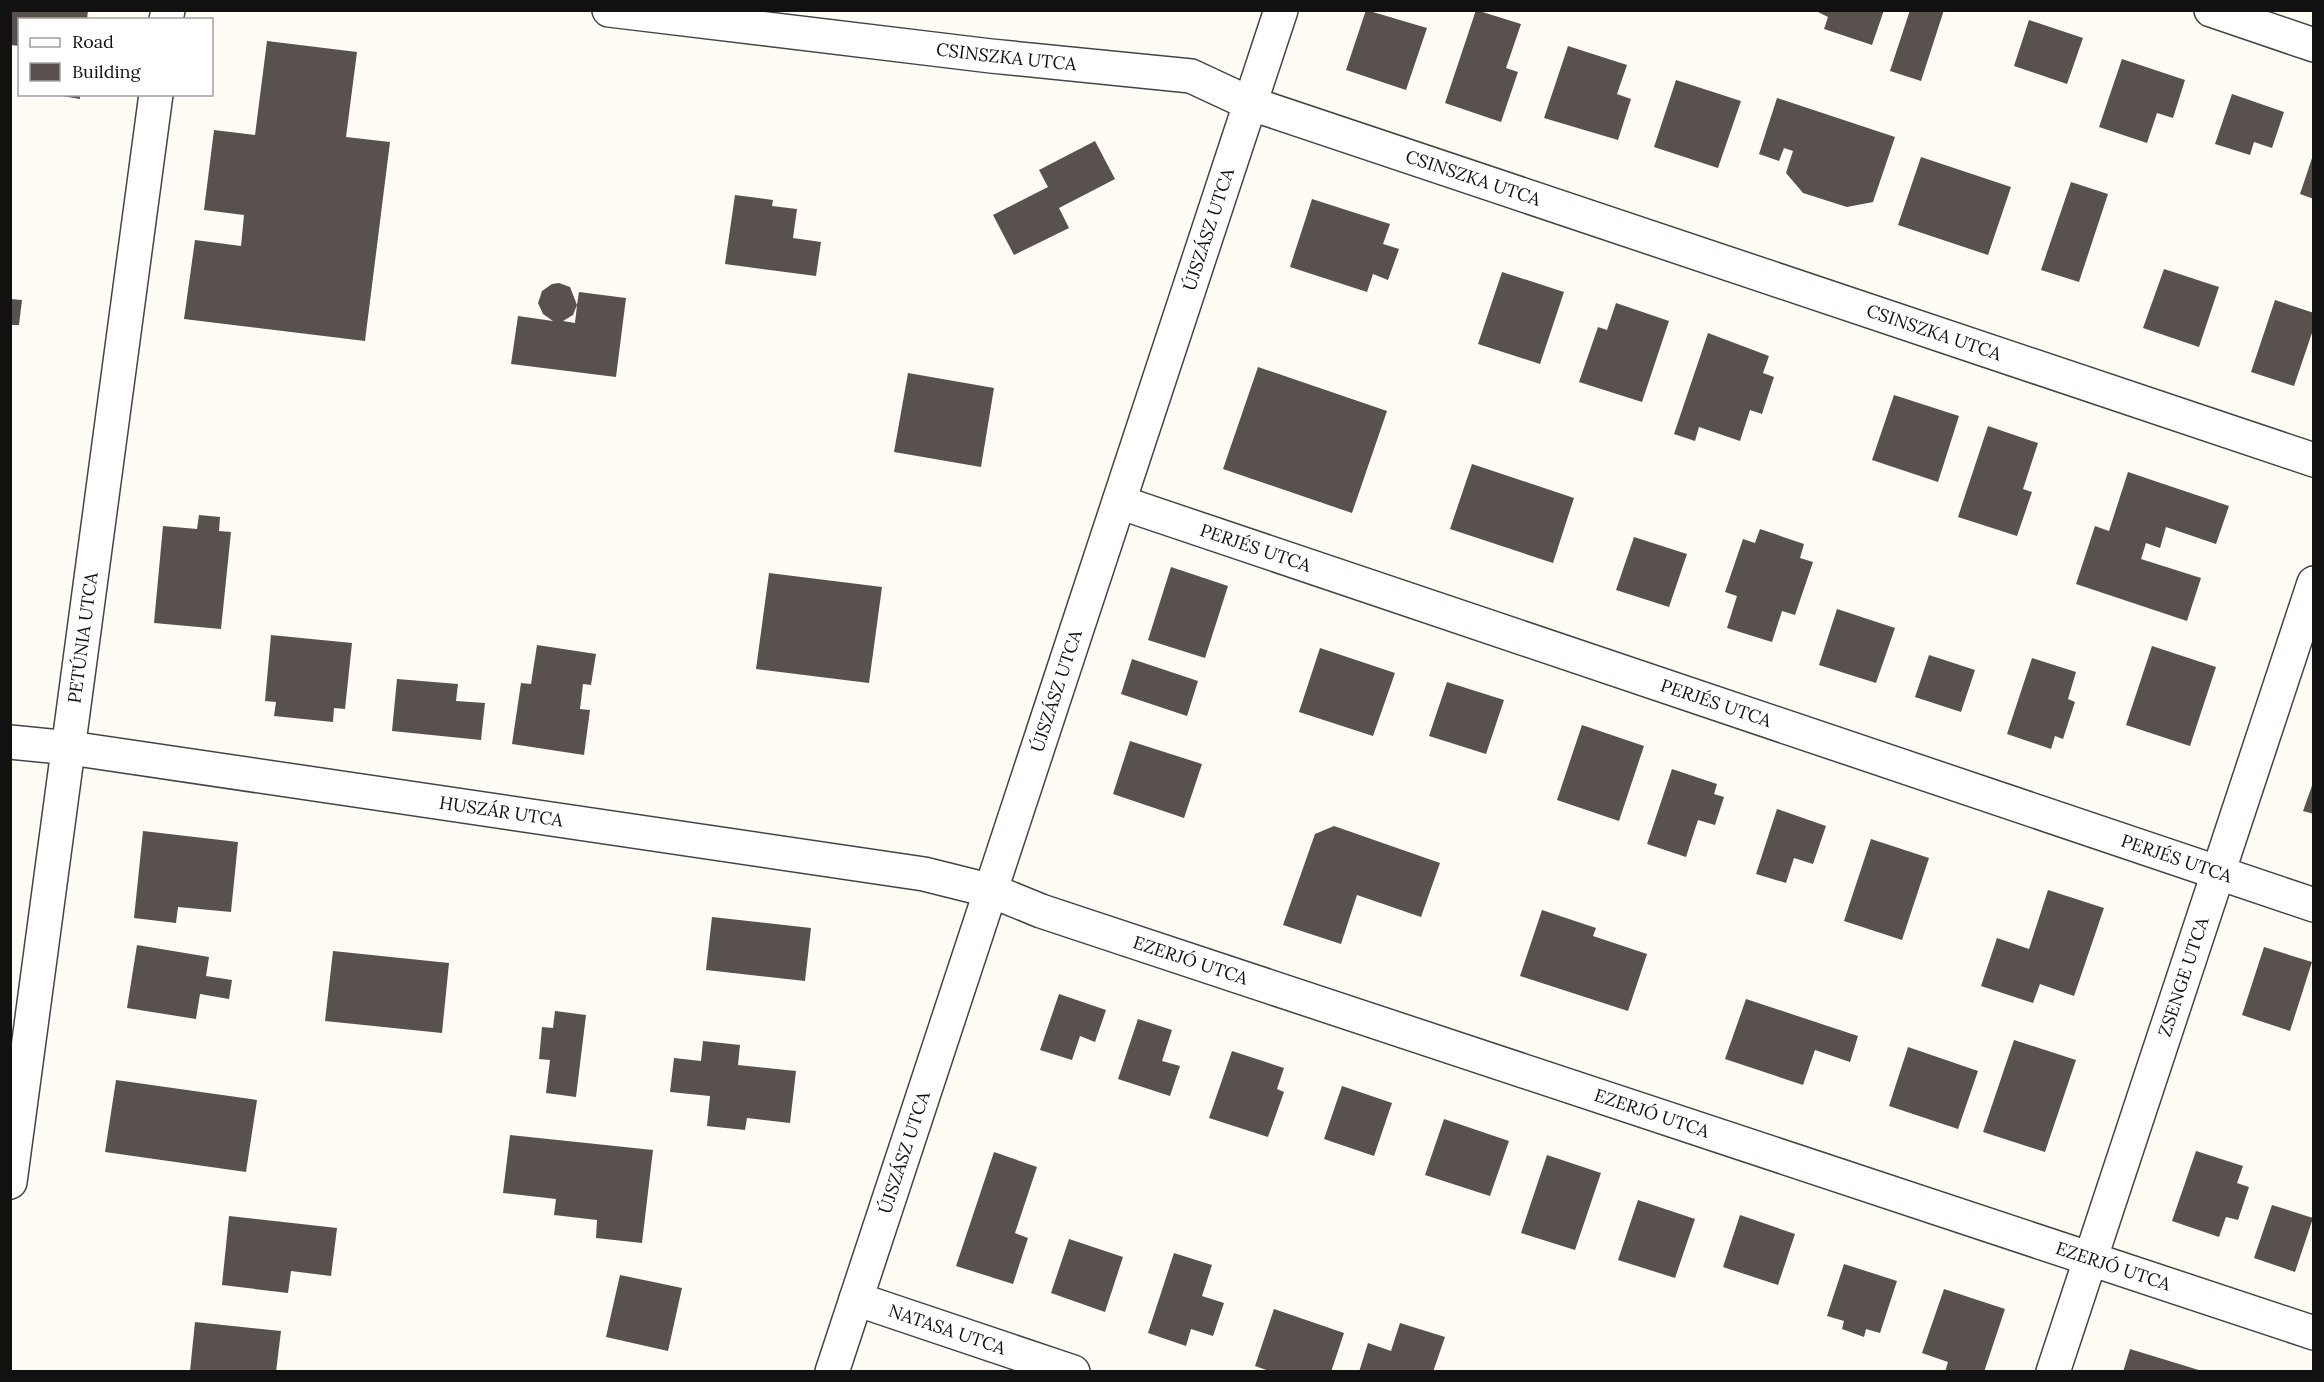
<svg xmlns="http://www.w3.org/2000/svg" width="2324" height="1382" viewBox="0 0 2324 1382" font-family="Lora,serif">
<rect width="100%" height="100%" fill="#fefcf5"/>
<path fill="#59514d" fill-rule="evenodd" d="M 10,10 L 88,10 L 87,20 L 20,20 L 20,46 L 10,45 Z
M 1366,10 L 1427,28 L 1406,90 L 1346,70 Z
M 1476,10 L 1521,24 L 1506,68 L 1518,72 L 1501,122 L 1445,103 Z
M 1814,10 L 1884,10 L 1872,45 L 1824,29 L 1828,17 Z
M 1910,10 L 1944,10 L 1921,81 L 1890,71 Z
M 2029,20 L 2083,38 L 2067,84 L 2014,66 Z
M 267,41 L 357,52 L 346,137 L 390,142 L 365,341 L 184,319 L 195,240 L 241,246 L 244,215 L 204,210 L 214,130 L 255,135 Z
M 1568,46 L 1627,65 L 1617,94 L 1631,99 L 1618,140 L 1544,118 Z
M 2122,59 L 2185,80 L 2173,118 L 2157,113 L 2147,143 L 2099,127 Z
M 1676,80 L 1741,101 L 1718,168 L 1654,147 Z
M 51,94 L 80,94 L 80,99 Z
M 2232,94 L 2284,112 L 2272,148 L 2254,142 L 2250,155 L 2215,144 Z
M 1777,98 L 1895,137 L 1873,202 L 1847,207 L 1803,193 L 1786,173 L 1793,151 L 1784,148 L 1779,161 L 1759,154 Z
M 1095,141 L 1115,179 L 1059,208 L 1069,228 L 1014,255 L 993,215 L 1048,187 L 1039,170 Z
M 2313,155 L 2314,155 L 2314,199 L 2300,194 Z
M 1921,157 L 2011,187 L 1988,255 L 1898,225 Z
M 2071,182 L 2108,194 L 2079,282 L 2041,270 Z
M 735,195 L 773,200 L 772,206 L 797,209 L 793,238 L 821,242 L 816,276 L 725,264 Z
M 1312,199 L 1390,224 L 1383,244 L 1399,249 L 1388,280 L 1373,274 L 1367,292 L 1290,267 Z
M 2164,269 L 2219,287 L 2199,347 L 2143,328 Z
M 1502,272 L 1564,292 L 1540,364 L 1478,344 Z
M 559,283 L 570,287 L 577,305 L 579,292 L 626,298 L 616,377 L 511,364 L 518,316 L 553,321 L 543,314 L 538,303 L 542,291 L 552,284 ZM 577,305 L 575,323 L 563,321 L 573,315 Z
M 10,299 L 22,300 L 19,325 L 10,325 Z
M 2275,300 L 2314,313 L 2314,327 L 2294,386 L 2251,372 Z
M 1616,303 L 1669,321 L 1642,402 L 1579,382 L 1598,327 L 1607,330 Z
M 1708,333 L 1769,356 L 1763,373 L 1774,377 L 1762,414 L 1750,410 L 1740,441 L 1699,427 L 1695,441 L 1674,434 Z
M 1258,367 L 1387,411 L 1352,513 L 1223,469 Z
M 908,373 L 994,388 L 981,467 L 894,452 Z
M 1894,395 L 1959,416 L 1938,482 L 1872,460 Z
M 1988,426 L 2038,443 L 2023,489 L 2032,492 L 2017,536 L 1958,517 Z
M 1472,464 L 1574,498 L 1553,563 L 1450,529 Z
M 2128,472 L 2229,506 L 2216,544 L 2166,527 L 2160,548 L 2146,543 L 2141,559 L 2201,578 L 2187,621 L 2076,584 L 2095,526 L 2109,531 Z
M 199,515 L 220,517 L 219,531 L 231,532 L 221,629 L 154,623 L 163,526 L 197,529 Z
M 1760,529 L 1804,544 L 1800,558 L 1813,562 L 1795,615 L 1782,611 L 1772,642 L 1727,628 L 1737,596 L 1725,592 L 1743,539 L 1755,543 Z
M 1634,537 L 1687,554 L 1669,607 L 1616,590 Z
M 1171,567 L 1228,586 L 1205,658 L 1148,640 Z
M 769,573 L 882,587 L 869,683 L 756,669 Z
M 1837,609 L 1895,628 L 1876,683 L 1819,665 Z
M 271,635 L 352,643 L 345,709 L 334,708 L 333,722 L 274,716 L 276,702 L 265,701 Z
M 537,645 L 596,654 L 591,685 L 583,684 L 580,709 L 590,710 L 584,755 L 512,744 L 521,683 L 531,684 Z
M 2152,646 L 2216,667 L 2190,746 L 2126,725 Z
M 1320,648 L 1395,673 L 1373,736 L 1299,712 Z
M 1929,655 L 1975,670 L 1961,712 L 1915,697 Z
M 2032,658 L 2076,672 L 2068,699 L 2075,702 L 2063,739 L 2055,736 L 2051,749 L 2007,734 Z
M 1132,659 L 1198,681 L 1187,716 L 1121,694 Z
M 397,679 L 458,684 L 456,701 L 485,703 L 481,740 L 392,731 Z
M 1447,682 L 1504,700 L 1486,754 L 1429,736 Z
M 1582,725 L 1644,746 L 1619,821 L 1557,800 Z
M 1130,741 L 1202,764 L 1184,818 L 1113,794 Z
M 1672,769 L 1717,784 L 1714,794 L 1724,797 L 1715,825 L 1698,820 L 1686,857 L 1647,844 Z
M 2314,780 L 2314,814 L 2303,811 Z
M 1777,809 L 1826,826 L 1813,864 L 1794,858 L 1786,883 L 1756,874 Z
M 1334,826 L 1440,863 L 1421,917 L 1357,895 L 1341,944 L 1283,925 L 1315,834 Z
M 143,831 L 238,842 L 231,912 L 178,907 L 176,923 L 134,918 Z
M 1871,839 L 1929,858 L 1902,940 L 1844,921 Z
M 2048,890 L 2104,908 L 2074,996 L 2040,984 L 2033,1003 L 1981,986 L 1997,938 L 2029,949 Z
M 1542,910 L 1596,928 L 1593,936 L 1647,954 L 1628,1011 L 1520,976 Z
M 712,917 L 811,928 L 805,981 L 706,970 Z
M 137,945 L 209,957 L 206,976 L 232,980 L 229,999 L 200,994 L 196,1019 L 127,1008 Z
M 2264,947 L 2312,962 L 2290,1031 L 2242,1015 Z
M 333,951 L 449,963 L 442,1033 L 325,1021 Z
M 1059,994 L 1106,1010 L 1095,1042 L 1080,1036 L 1072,1060 L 1040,1050 Z
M 1746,999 L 1858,1036 L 1850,1062 L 1815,1050 L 1803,1085 L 1725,1059 Z
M 555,1011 L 586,1015 L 576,1097 L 546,1093 L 550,1060 L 539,1059 L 542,1027 L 553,1028 Z
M 1138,1019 L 1172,1030 L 1162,1061 L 1180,1066 L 1170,1096 L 1118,1079 Z
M 2014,1040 L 2076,1060 L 2045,1152 L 1983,1132 Z
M 703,1041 L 740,1045 L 738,1065 L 796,1071 L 790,1123 L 747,1118 L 745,1130 L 707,1126 L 710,1096 L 670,1092 L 674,1058 L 701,1061 Z
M 1908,1047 L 1978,1071 L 1958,1129 L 1889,1106 Z
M 1232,1051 L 1284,1068 L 1277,1089 L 1284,1092 L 1268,1137 L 1209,1118 Z
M 116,1080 L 257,1100 L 246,1172 L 105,1152 Z
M 1342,1086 L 1392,1103 L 1374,1156 L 1324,1139 Z
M 1444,1119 L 1509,1141 L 1490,1196 L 1425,1175 Z
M 510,1135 L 653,1150 L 642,1243 L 596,1238 L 597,1220 L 554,1215 L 556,1199 L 503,1193 Z
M 2196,1151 L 2243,1166 L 2237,1183 L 2249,1187 L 2238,1220 L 2226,1217 L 2219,1237 L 2172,1221 Z
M 994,1152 L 1037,1167 L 1015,1233 L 1028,1238 L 1013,1284 L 956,1266 Z
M 1547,1155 L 1601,1173 L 1575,1250 L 1521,1233 Z
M 1638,1200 L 1695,1219 L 1675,1278 L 1618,1260 Z
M 2272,1205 L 2313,1218 L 2295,1272 L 2254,1258 Z
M 1740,1215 L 1795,1234 L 1778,1285 L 1723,1267 Z
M 229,1216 L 337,1228 L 331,1276 L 291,1271 L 288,1293 L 222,1285 Z
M 1069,1239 L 1123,1257 L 1105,1312 L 1051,1293 Z
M 1174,1253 L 1212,1265 L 1202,1296 L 1224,1303 L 1213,1336 L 1191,1329 L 1186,1346 L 1148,1333 Z
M 1844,1264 L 1897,1281 L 1880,1333 L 1866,1329 L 1864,1337 L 1842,1329 L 1844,1321 L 1827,1316 Z
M 620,1275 L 682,1288 L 668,1351 L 606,1337 Z
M 1944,1289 L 2005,1309 L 1984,1372 L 1945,1372 L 1948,1362 L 1922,1353 Z
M 1274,1309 L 1344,1333 L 1331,1372 L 1272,1372 L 1255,1366 Z
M 195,1322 L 281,1331 L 276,1372 L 190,1371 Z
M 1400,1323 L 1445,1337 L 1433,1372 L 1359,1372 L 1368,1343 L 1391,1351 Z
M 2130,1349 L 2202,1371 L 2202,1372 L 2123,1372 Z"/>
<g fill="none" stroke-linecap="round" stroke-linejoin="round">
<g stroke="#444" stroke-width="36">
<g id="minor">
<path id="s1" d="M 609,10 L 991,56 L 1191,76 L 1249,103 L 2314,460"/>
<path d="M 2211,10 L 2314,45"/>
<path d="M 166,20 L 168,10"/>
<path id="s2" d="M 1119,502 L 2314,905"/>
<path id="s3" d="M 10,742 L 70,748 L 924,874 L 992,891 L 1041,911 L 2314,1333"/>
<path id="s4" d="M 10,1182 L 156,94"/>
<path id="s5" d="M 856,1299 L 1073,1372"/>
<path id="s6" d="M 2053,1372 L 2314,583"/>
</g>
</g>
<g stroke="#444" stroke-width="36">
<g id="tertiary">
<path id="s7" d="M 832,1372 L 1281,10"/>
</g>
</g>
<use href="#minor" stroke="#fff" stroke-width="33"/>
<use href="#tertiary" stroke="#fff" stroke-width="33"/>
</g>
<g text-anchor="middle" stroke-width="6" stroke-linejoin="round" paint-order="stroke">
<g font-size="18" fill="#111" stroke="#fff">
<text dy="6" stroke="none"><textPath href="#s1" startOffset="400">CSINSZKA UTCA</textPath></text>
<text dy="6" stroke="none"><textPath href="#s1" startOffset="886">CSINSZKA UTCA</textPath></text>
<text dy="6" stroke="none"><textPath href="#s7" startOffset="1203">ÚJSZÁSZ UTCA</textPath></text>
<text dy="6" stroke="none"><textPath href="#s1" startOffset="1372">CSINSZKA UTCA</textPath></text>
<text dy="6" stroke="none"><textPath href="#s2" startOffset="144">PERJÉS UTCA</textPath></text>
<text dy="6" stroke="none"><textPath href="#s4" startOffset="549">PETÚNIA UTCA</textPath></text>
<text dy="6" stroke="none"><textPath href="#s7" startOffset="717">ÚJSZÁSZ UTCA</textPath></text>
<text dy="6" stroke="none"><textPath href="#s2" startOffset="630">PERJÉS UTCA</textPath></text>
<text dy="6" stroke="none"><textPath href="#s3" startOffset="496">HUSZÁR UTCA</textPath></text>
<text dy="6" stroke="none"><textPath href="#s2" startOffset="1116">PERJÉS UTCA</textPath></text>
<text dy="6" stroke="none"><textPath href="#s3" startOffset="1204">EZERJÓ UTCA</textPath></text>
<text dy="6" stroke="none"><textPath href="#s6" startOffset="416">ZSENGE UTCA</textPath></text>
<text dy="6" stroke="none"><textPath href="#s3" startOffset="1690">EZERJÓ UTCA</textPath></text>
<text dy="6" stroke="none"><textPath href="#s7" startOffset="231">ÚJSZÁSZ UTCA</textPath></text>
<text dy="6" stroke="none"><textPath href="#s3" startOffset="2176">EZERJÓ UTCA</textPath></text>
<text dy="6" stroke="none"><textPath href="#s5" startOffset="96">NATASA UTCA</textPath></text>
</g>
</g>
<rect width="2324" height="1382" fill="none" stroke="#111111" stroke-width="24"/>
<rect x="18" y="18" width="195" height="78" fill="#ffffff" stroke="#a0a0a0" stroke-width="1.5"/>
<rect x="30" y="38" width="30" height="9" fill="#ffffff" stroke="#a0a0a0" stroke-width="1.5"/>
<text x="72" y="48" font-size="18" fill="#111111">Road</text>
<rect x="30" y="63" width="30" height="18" fill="#59514d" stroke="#a0a0a0" stroke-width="1.5"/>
<text x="72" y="78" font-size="18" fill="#111111">Building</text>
</svg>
